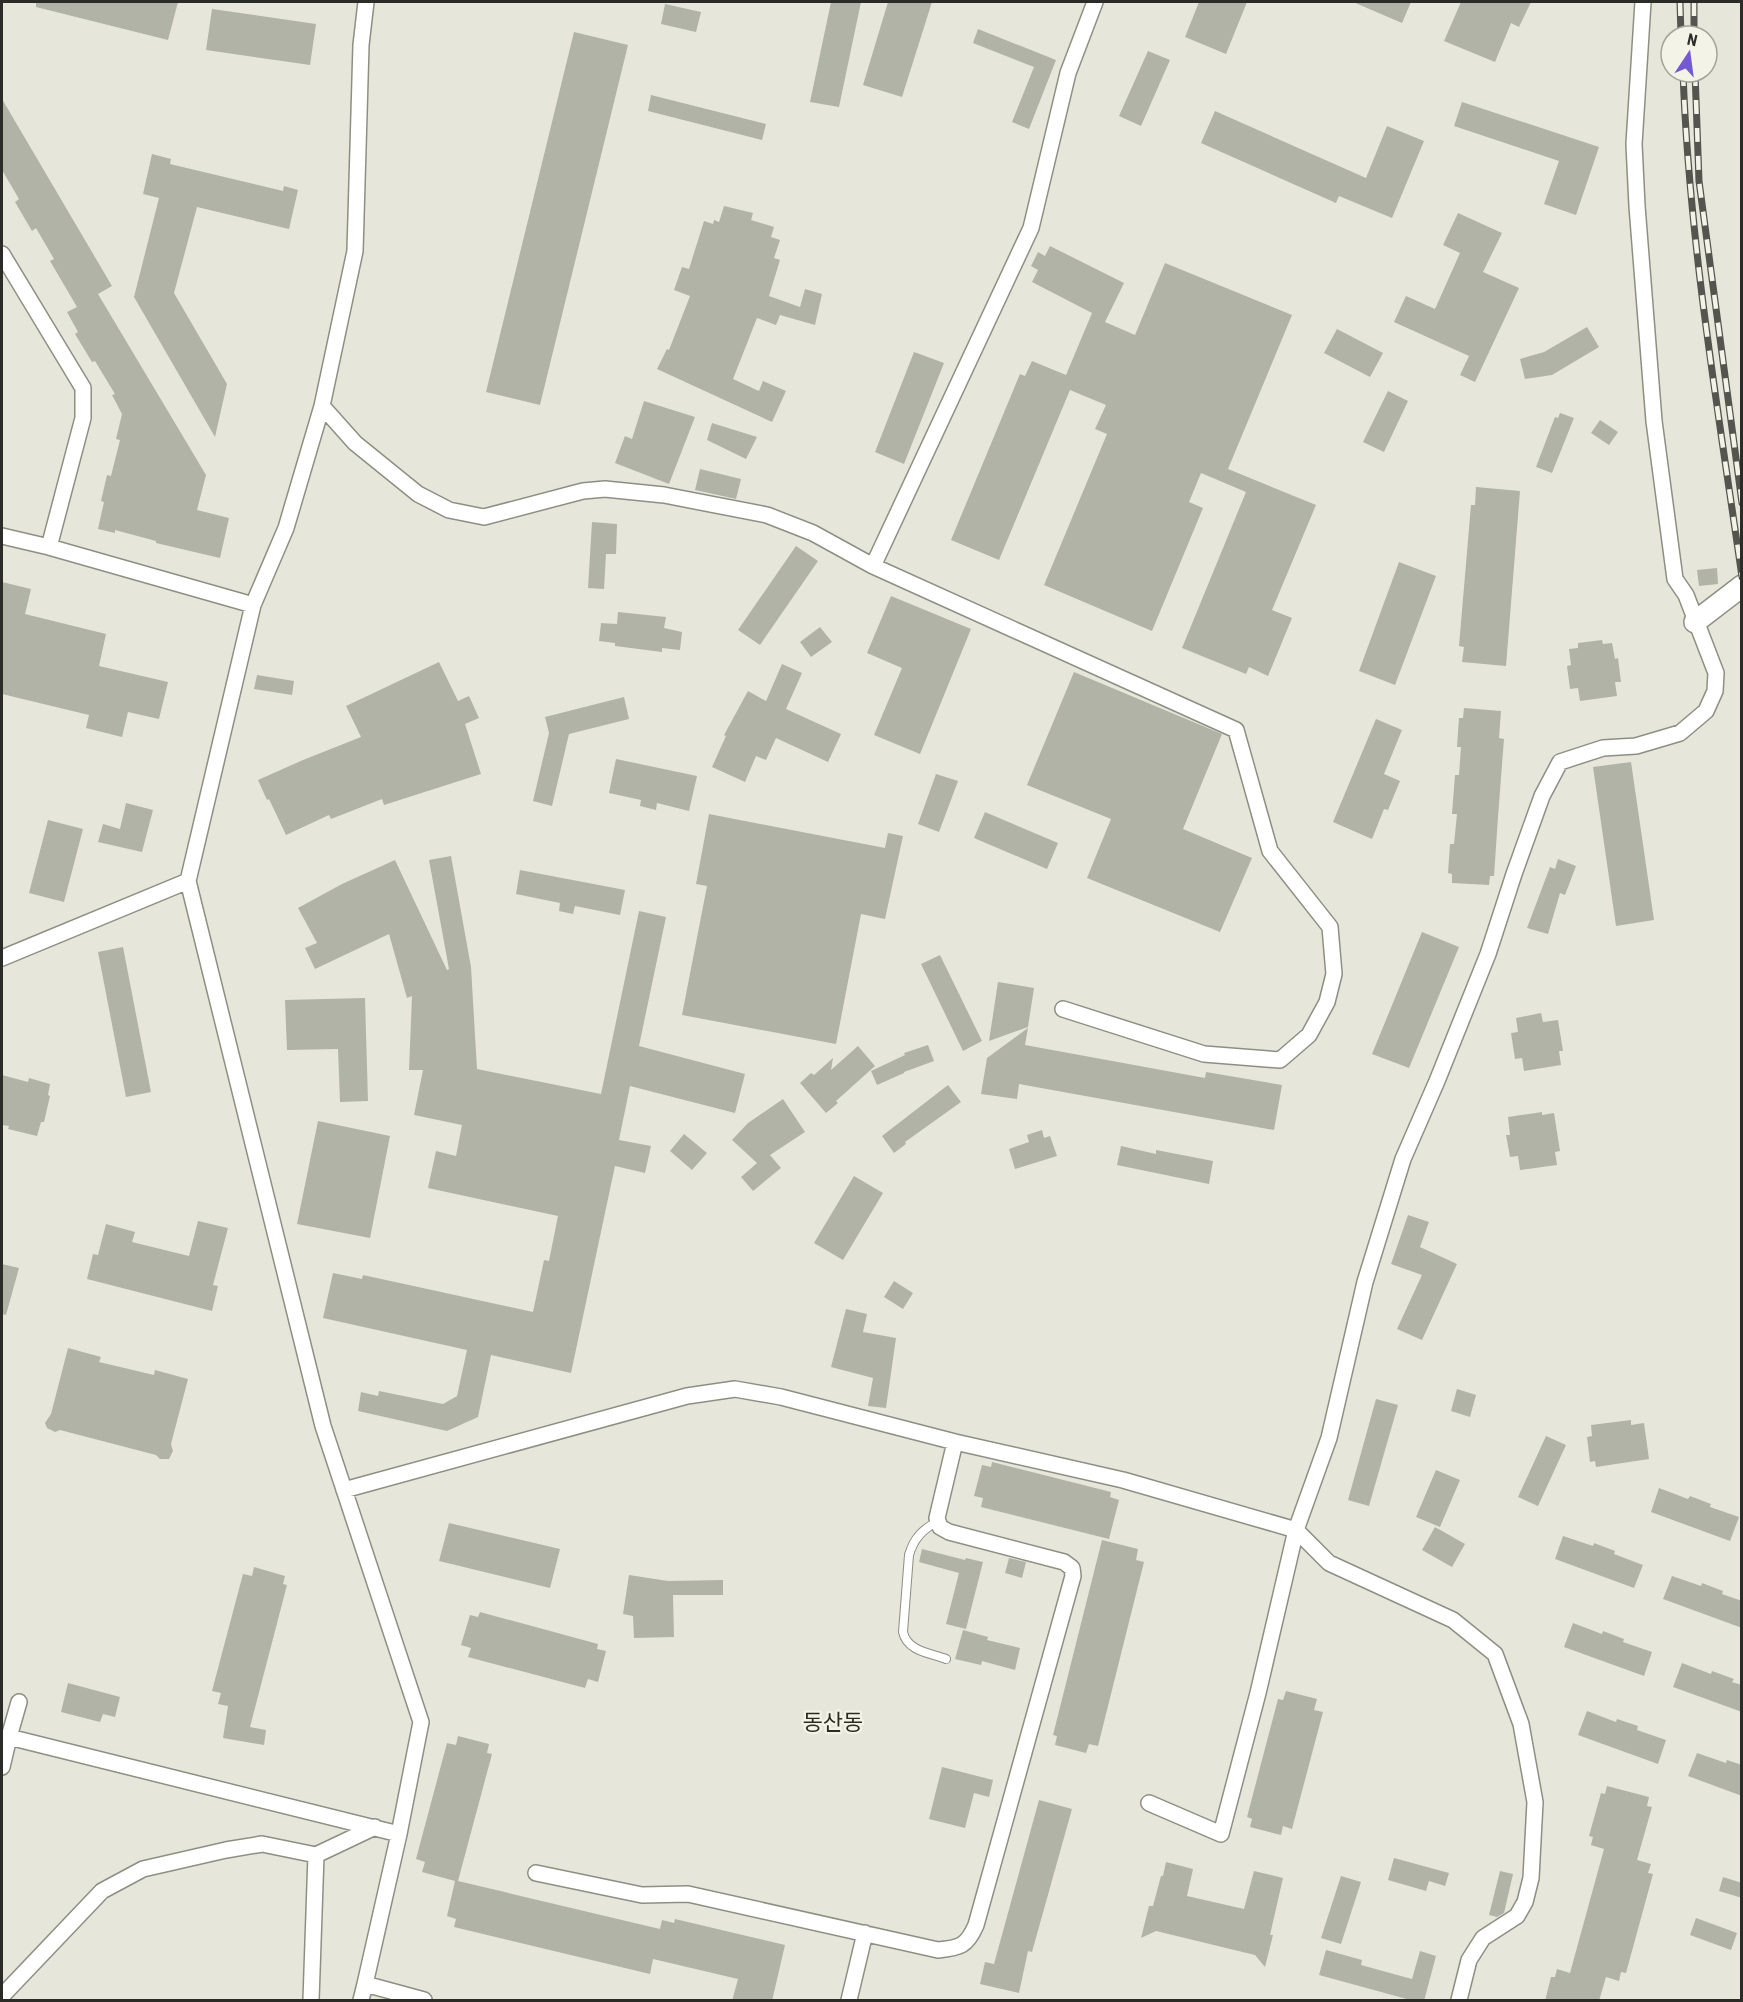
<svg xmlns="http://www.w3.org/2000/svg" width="1743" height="2002" viewBox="0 0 1743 2002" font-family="'Roboto Condensed','Noto Sans KR',sans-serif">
<rect width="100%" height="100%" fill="#e6e7da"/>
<path fill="#b2b3a7" d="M 36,2 L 178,2 L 168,40 L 36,7 Z
M 831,2 L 861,2 L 839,107 L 810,102 Z
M 888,2 L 932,2 L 902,97 L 863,85 Z
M 1199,2 L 1247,2 L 1226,54 L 1185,37 Z
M 1353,2 L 1411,2 L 1402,23 Z
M 1461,2 L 1531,2 L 1519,27 L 1511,23 L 1495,62 L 1444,41 Z
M 665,4 L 701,12 L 696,32 L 661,24 Z
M 212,9 L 316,24 L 310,65 L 206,50 Z
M 978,29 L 1056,60 L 1029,129 L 1012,122 L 1034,67 L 973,43 Z
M 574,32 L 628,45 L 540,405 L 486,392 Z
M 1148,51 L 1170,60 L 1141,126 L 1119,116 Z
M 651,95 L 766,124 L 762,140 L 648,111 Z
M 2,99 L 112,286 L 98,294 L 206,475 L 197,510 L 229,518 L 220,558 L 156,543 L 156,541 L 115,530 L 115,533 L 98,529 L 104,502 L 101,501 L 107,475 L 111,476 L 120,440 L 116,439 L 122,414 L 112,395 L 115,394 L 95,361 L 92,362 L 75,334 L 78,332 L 67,312 L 77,307 L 50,261 L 54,259 L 36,228 L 32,231 L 15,202 L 19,199 L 2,170 Z
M 1462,102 L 1599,147 L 1576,215 L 1544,204 L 1559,161 L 1454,126 Z
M 1215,111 L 1366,178 L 1387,126 L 1424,141 L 1392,218 L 1339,196 L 1336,203 L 1201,143 Z
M 152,154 L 171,159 L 170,164 L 283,191 L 284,186 L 298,190 L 289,229 L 197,207 L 174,293 L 227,384 L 215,437 L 134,297 L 159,198 L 143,194 Z
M 724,206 L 753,213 L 751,220 L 774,227 L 771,237 L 780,240 L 774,258 L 780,260 L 769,296 L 800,307 L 805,289 L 822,294 L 815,325 L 780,315 L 776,325 L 757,318 L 733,379 L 759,391 L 763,381 L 786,391 L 772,422 L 657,369 L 667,349 L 669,350 L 690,296 L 674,290 L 682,267 L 689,269 L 704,221 L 713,224 L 714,220 L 719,222 Z
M 1458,213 L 1502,233 L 1483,272 L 1519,288 L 1475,382 L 1460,375 L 1469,356 L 1394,322 L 1406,296 L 1435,309 L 1460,253 L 1443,245 Z
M 1050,246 L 1124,283 L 1105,322 L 1135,335 L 1165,263 L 1292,315 L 1228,469 L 1316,505 L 1272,610 L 1292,618 L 1268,676 L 1249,667 L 1246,674 L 1182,648 L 1246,492 L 1201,473 L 1189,502 L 1203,508 L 1152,631 L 1044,585 L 1107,434 L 1095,429 L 1106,405 L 1070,390 L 999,560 L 951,540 L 1020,374 L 1025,376 L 1032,361 L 1066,375 L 1092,313 L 1032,282 L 1038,270 L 1031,266 L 1038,252 L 1045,256 Z
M 1587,327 L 1599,347 L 1552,375 L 1525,379 L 1520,359 L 1544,352 Z
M 1337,329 L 1383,353 L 1370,377 L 1324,353 Z
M 914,352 L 944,363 L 904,464 L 875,452 Z
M 1388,391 L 1408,401 L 1384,452 L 1363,442 Z
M 644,401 L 695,417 L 669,484 L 615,463 L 625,436 L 632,439 Z
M 1560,413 L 1574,418 L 1552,473 L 1536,467 L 1555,417 L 1558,418 Z
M 1600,420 L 1618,432 L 1609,445 L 1591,433 Z
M 712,423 L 757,437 L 746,459 L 707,440 Z
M 700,469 L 741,479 L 736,499 L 695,490 Z
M 1476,487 L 1520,491 L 1506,666 L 1462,662 L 1464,647 L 1459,646 L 1471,505 L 1475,505 Z
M 592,522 L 617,524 L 616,554 L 606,554 L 604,589 L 588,588 Z
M 796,546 L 818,561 L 760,645 L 738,630 Z
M 1399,562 L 1436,576 L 1395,685 L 1359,671 Z
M 1717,568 L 1718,584 L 1699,586 L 1697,570 Z
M 2,582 L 31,589 L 25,614 L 106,634 L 99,666 L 168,682 L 159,719 L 128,712 L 122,737 L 86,728 L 89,715 L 2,694 Z
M 891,596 L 971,629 L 920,754 L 874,735 L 902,668 L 867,653 Z
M 618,612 L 666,617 L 664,628 L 682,632 L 680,650 L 662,648 L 662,652 L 615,646 L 615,643 L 599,641 L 601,623 L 617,624 Z
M 820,627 L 832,642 L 811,657 L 800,642 Z
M 1602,640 L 1603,644 L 1612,643 L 1615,659 L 1618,658 L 1621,682 L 1615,682 L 1617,696 L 1580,701 L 1578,688 L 1570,689 L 1567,666 L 1571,665 L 1569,649 L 1578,648 L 1578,643 Z
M 439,662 L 458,701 L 469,696 L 479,718 L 465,724 L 481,774 L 384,805 L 382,799 L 331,819 L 329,815 L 286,835 L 269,799 L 267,800 L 258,780 L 303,760 L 361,737 L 346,706 Z
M 782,664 L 802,673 L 786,709 L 841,734 L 828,762 L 776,738 L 766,760 L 756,756 L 745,782 L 712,767 L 726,736 L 724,735 L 748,691 L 766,701 Z
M 1074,672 L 1222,734 L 1183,829 L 1252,858 L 1220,932 L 1087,878 L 1111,819 L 1027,785 Z
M 257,675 L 294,681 L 292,695 L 254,689 Z
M 624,697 L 629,719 L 569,734 L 552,806 L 533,801 L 549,733 L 545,717 Z
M 1464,708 L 1501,711 L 1499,738 L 1504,739 L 1498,817 L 1494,876 L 1490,876 L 1489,885 L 1452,883 L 1452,874 L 1448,873 L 1450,844 L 1454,844 L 1457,814 L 1452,814 L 1455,775 L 1459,775 L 1461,747 L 1457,747 L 1459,718 L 1463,718 Z
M 1376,719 L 1402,730 L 1384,774 L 1400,781 L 1388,810 L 1384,809 L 1372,839 L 1333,822 Z
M 616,759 L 697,776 L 689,811 L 657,803 L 656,810 L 640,806 L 641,800 L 609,793 Z
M 1631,762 L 1654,920 L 1616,926 L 1593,767 Z
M 936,774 L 958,781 L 939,832 L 918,824 Z
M 126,803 L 153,810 L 142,852 L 98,842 L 103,824 L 120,829 Z
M 985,812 L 1058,843 L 1047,869 L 974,838 Z
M 709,814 L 885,848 L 888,833 L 903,836 L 885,919 L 861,914 L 836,1044 L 682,1015 L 707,886 L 696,884 Z
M 48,820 L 83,829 L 64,902 L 29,893 Z
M 451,856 L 471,967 L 477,1069 L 601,1094 L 639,911 L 666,917 L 639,1046 L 745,1074 L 735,1113 L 630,1086 L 619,1140 L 651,1146 L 645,1173 L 615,1166 L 571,1373 L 491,1355 L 478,1417 L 447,1431 L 358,1411 L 361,1392 L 378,1396 L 379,1391 L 443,1404 L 457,1396 L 467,1350 L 323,1318 L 333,1273 L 362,1279 L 363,1275 L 533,1312 L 544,1260 L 549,1261 L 558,1216 L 428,1188 L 436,1151 L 456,1156 L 462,1125 L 414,1115 L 423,1070 L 409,1070 L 412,996 L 407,998 L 389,934 L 315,969 L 305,948 L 317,943 L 298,908 L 342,884 L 395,860 L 447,970 L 449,969 L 429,860 Z
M 1558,859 L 1576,866 L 1565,895 L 1560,893 L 1548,934 L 1527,928 L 1550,867 L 1555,869 Z
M 520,870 L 625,890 L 620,915 L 575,906 L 573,914 L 559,911 L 560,903 L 516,894 Z
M 1422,932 L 1459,947 L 1409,1068 L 1372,1054 Z
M 123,947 L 151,1092 L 126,1097 L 98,952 Z
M 940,955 L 982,1041 L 963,1051 L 921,964 Z
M 998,982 L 1034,988 L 1028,1027 L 989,1041 Z
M 365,998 L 368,1101 L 340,1102 L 338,1049 L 287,1050 L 285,1000 Z
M 1541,1013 L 1543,1022 L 1558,1020 L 1563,1051 L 1559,1051 L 1561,1065 L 1524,1071 L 1522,1058 L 1515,1059 L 1511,1033 L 1518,1032 L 1516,1018 Z
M 1028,1028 L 1025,1045 L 1205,1078 L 1206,1072 L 1282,1085 L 1274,1130 L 1019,1084 L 1017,1099 L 981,1094 L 987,1058 Z
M 928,1045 L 934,1061 L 904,1072 L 904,1073 L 877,1085 L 871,1071 L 905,1055 L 904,1053 Z
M 858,1046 L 875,1066 L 836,1101 L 838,1103 L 826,1113 L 800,1083 L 811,1073 L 814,1075 L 833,1058 L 831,1070 Z
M 2,1075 L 28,1082 L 29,1078 L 50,1084 L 48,1095 L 50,1096 L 44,1122 L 41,1122 L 37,1136 L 8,1129 L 9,1126 L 2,1125 Z
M 948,1085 L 961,1102 L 905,1142 L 906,1144 L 894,1153 L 882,1136 Z
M 783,1099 L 805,1132 L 770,1155 L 781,1168 L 753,1191 L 741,1177 L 757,1163 L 732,1140 L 748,1123 Z
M 1542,1112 L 1542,1115 L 1554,1113 L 1560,1151 L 1555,1152 L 1557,1165 L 1520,1170 L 1518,1156 L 1510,1157 L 1506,1135 L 1510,1135 L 1508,1117 Z
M 318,1121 L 390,1136 L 370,1238 L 297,1224 Z
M 1042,1130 L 1044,1138 L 1050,1136 L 1057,1156 L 1015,1169 L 1009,1149 L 1029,1142 L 1027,1135 Z
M 684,1134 L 707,1153 L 692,1170 L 670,1151 Z
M 1121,1146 L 1156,1154 L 1156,1150 L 1213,1161 L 1209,1184 L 1117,1165 Z
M 854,1176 L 883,1193 L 843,1260 L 814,1243 Z
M 1408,1215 L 1429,1222 L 1420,1247 L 1457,1264 L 1422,1340 L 1397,1329 L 1422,1275 L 1391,1264 Z
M 198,1221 L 228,1228 L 213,1285 L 218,1286 L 212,1311 L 87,1279 L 93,1254 L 98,1255 L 106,1224 L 135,1232 L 132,1242 L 189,1256 Z
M 2,1264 L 19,1268 L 6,1315 L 2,1314 Z
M 894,1281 L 913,1293 L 903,1309 L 884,1297 Z
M 846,1309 L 867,1314 L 863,1332 L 896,1338 L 886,1408 L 868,1406 L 873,1378 L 831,1367 Z
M 68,1348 L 101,1357 L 99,1362 L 154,1375 L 155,1370 L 188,1379 L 171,1444 L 173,1451 L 169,1459 L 160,1459 L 156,1455 L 60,1430 L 55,1432 L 47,1428 L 45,1423 L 51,1414 Z
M 1457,1389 L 1476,1395 L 1470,1417 L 1451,1411 Z
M 1376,1399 L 1398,1405 L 1369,1506 L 1348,1500 Z
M 1631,1420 L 1631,1425 L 1644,1423 L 1649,1459 L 1596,1467 L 1595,1461 L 1590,1462 L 1587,1437 L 1592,1436 L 1591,1425 Z
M 1546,1436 L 1566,1445 L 1538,1506 L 1518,1497 Z
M 992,1462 L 1111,1492 L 1110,1497 L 1119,1500 L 1109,1539 L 981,1507 L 983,1498 L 974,1496 L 982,1465 L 991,1467 Z
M 1436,1470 L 1460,1480 L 1440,1527 L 1416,1517 Z
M 1659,1488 L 1688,1499 L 1690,1496 L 1711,1504 L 1710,1507 L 1739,1517 L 1730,1541 L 1651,1512 Z
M 449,1523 L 560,1549 L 550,1588 L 439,1561 Z
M 1435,1527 L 1465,1544 L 1452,1567 L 1422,1550 Z
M 1563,1536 L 1593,1546 L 1594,1543 L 1615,1551 L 1614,1554 L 1643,1565 L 1634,1588 L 1555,1559 Z
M 1102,1540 L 1138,1549 L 1136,1560 L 1144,1562 L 1098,1746 L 1089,1744 L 1086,1753 L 1055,1745 L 1057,1736 L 1053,1735 Z
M 922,1549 L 965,1560 L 966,1558 L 983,1562 L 966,1629 L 946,1624 L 959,1573 L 919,1562 Z
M 1009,1558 L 1026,1562 L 1022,1578 L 1005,1573 Z
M 254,1567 L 285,1576 L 283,1584 L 287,1585 L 250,1727 L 266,1730 L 264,1745 L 223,1738 L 228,1706 L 218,1704 L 221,1693 L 212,1691 L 243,1574 L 252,1576 Z
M 629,1575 L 668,1581 L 723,1580 L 723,1595 L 673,1595 L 674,1637 L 634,1638 L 633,1616 L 623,1614 Z
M 1672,1576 L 1701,1586 L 1702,1583 L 1723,1591 L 1722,1594 L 1742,1601 L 1742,1628 L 1663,1599 Z
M 480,1612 L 598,1644 L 597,1649 L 606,1651 L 598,1682 L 588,1679 L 585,1688 L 468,1657 L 471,1648 L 461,1645 L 470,1615 L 478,1617 Z
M 1573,1623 L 1602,1634 L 1603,1631 L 1624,1639 L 1623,1642 L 1652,1652 L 1644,1676 L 1564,1647 Z
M 963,1630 L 988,1637 L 987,1640 L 1020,1648 L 1015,1670 L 982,1661 L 981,1665 L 955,1659 Z
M 1682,1663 L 1711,1674 L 1712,1671 L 1734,1679 L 1732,1682 L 1742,1685 L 1742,1712 L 1673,1687 Z
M 68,1683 L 120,1697 L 115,1717 L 103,1714 L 100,1722 L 61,1712 Z
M 1286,1691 L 1317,1699 L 1314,1710 L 1323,1712 L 1292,1829 L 1283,1826 L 1281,1835 L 1250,1827 L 1252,1819 L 1247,1817 L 1278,1699 L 1283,1700 Z
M 1587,1711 L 1616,1722 L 1617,1719 L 1638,1726 L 1637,1730 L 1666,1740 L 1658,1764 L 1578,1735 Z
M 458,1736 L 489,1744 L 487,1753 L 492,1754 L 458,1881 L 660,1929 L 662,1920 L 674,1923 L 675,1919 L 785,1945 L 772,2001 L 732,2001 L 738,1979 L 653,1959 L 650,1974 L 454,1927 L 456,1919 L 447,1916 L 455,1881 L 422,1872 L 425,1862 L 416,1859 L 447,1743 L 456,1745 Z
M 1697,1753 L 1726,1763 L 1727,1760 L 1742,1765 L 1742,1796 L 1688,1776 Z
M 942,1767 L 993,1780 L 989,1797 L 974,1793 L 965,1828 L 929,1819 Z
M 1607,1786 L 1649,1797 L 1647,1806 L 1652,1807 L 1637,1860 L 1651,1864 L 1648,1873 L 1653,1874 L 1626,1973 L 1621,1972 L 1619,1981 L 1606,1977 L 1599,2001 L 1545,2001 L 1551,1977 L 1555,1977 L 1557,1969 L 1570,1973 L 1604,1849 L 1591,1845 L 1593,1837 L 1589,1836 L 1601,1793 L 1605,1794 Z
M 1039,1800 L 1072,1809 L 1032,1952 L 1028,1951 L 1019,1993 L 980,1984 L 985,1962 L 994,1964 Z
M 1394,1858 L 1449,1873 L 1445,1886 L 1429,1881 L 1426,1891 L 1388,1880 Z
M 1166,1862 L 1193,1869 L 1187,1896 L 1244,1909 L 1254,1871 L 1283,1878 L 1270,1935 L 1273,1935 L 1265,1967 L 1255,1955 L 1156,1931 L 1141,1938 L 1149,1906 L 1153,1906 L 1161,1876 L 1163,1876 Z
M 1500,1871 L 1513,1874 L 1504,1913 L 1497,1917 L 1489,1915 Z
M 1341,1876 L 1361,1882 L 1341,1944 L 1321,1938 Z
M 1723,1877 L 1742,1883 L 1742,1898 L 1719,1891 Z
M 1696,1918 L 1737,1933 L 1731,1950 L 1690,1935 Z
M 1326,1950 L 1362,1960 L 1361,1965 L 1412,1979 L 1420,1951 L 1436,1956 L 1424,2001 L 1414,2001 L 1319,1975 Z"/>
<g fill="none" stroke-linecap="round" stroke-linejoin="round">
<g stroke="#8e8f83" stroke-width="10">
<path id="lane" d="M 938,1521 C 922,1530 914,1538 909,1555 L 903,1632 C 907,1651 930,1653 946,1659"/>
</g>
<g stroke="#8e8f83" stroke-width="18">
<path id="street" d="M 366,2 L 361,45 L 355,251 L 322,406 L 286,528 L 253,605 L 188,881 L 323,1426 L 421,1722 L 399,1834 L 365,1984 L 424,2000
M 2,254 L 83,388 L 83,418 L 49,547 L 253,605
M 322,406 L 355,443 L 418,494 L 449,510 L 484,517 L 583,491 L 605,489 L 664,495 L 767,515 L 813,533 L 873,566
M 2,536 L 49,547
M 2,958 L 188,881
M 1063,1009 L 1204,1054 L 1280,1060 L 1309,1035 L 1327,1002 L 1334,974 L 1330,927 L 1270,851 L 1236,730 L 873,566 L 1031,228 L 1068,73 L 1095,2
M 344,1490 L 687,1396 L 735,1389 L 781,1397 L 955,1442 L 1123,1480 L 1296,1530 L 1329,1563 L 1453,1620 L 1495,1654 L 1521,1724 L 1535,1802 L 1531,1878 L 1525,1902 L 1517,1916 L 1483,1938 L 1469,1960 L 1459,2000
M 9,1737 L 19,1702
M 2,1767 L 9,1737 L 399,1834
M 1149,1803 L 1221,1834 L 1258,1693 L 1296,1530 L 1329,1438 L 1365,1282 L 1403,1159 L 1437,1081 L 1488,954 L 1514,874 L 1542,796 L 1560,762 L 1603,748 L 1636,746 L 1680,733 L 1706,711 L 1715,691 L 1716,673 L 1686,595 L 1675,579 L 1654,421 L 1637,206 L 1634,144 L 1643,2
M 536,1873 L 642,1895 L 688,1894 L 938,1950 C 960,1948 967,1946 976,1925 L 1073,1576 L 1072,1568 L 1064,1562 L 949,1532 L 940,1527 L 937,1518 L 955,1442
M 2,1996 L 102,1891 L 143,1869 L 226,1850 L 262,1844 L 316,1855
M 311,2000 L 316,1855 L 375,1827
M 361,2000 L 365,1984
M 849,2000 L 865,1933"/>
</g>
<g stroke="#8e8f83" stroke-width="24">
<path id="secondary" d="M 1695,622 L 1742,586"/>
</g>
<use href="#lane" stroke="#fff" stroke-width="8"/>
<use href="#street" stroke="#fff" stroke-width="15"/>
<use href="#secondary" stroke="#fff" stroke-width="21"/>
<g stroke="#54554e" stroke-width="7">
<path id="rail" d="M 1680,2 L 1681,36
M 1694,2 L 1694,36
M 1683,72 C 1689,241 1718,409 1742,577
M 1695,72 L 1699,181 L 1742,503"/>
</g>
<use href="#rail" stroke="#f3f4e7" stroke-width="4.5" stroke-dasharray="14" stroke-linecap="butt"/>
</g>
<g text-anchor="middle" stroke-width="4.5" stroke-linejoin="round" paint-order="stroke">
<g font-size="22" fill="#2b2c22" stroke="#f3f4e7">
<text x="833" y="1730">동산동</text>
</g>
</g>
<rect width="1743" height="2002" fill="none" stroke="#2b2c27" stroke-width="6"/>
<g transform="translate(1689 54) rotate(13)"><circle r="28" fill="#f3f4e7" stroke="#a3a49a" stroke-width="1.5"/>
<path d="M0-4.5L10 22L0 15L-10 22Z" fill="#7559d3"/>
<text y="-9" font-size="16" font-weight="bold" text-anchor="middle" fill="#2b2c27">N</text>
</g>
</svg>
